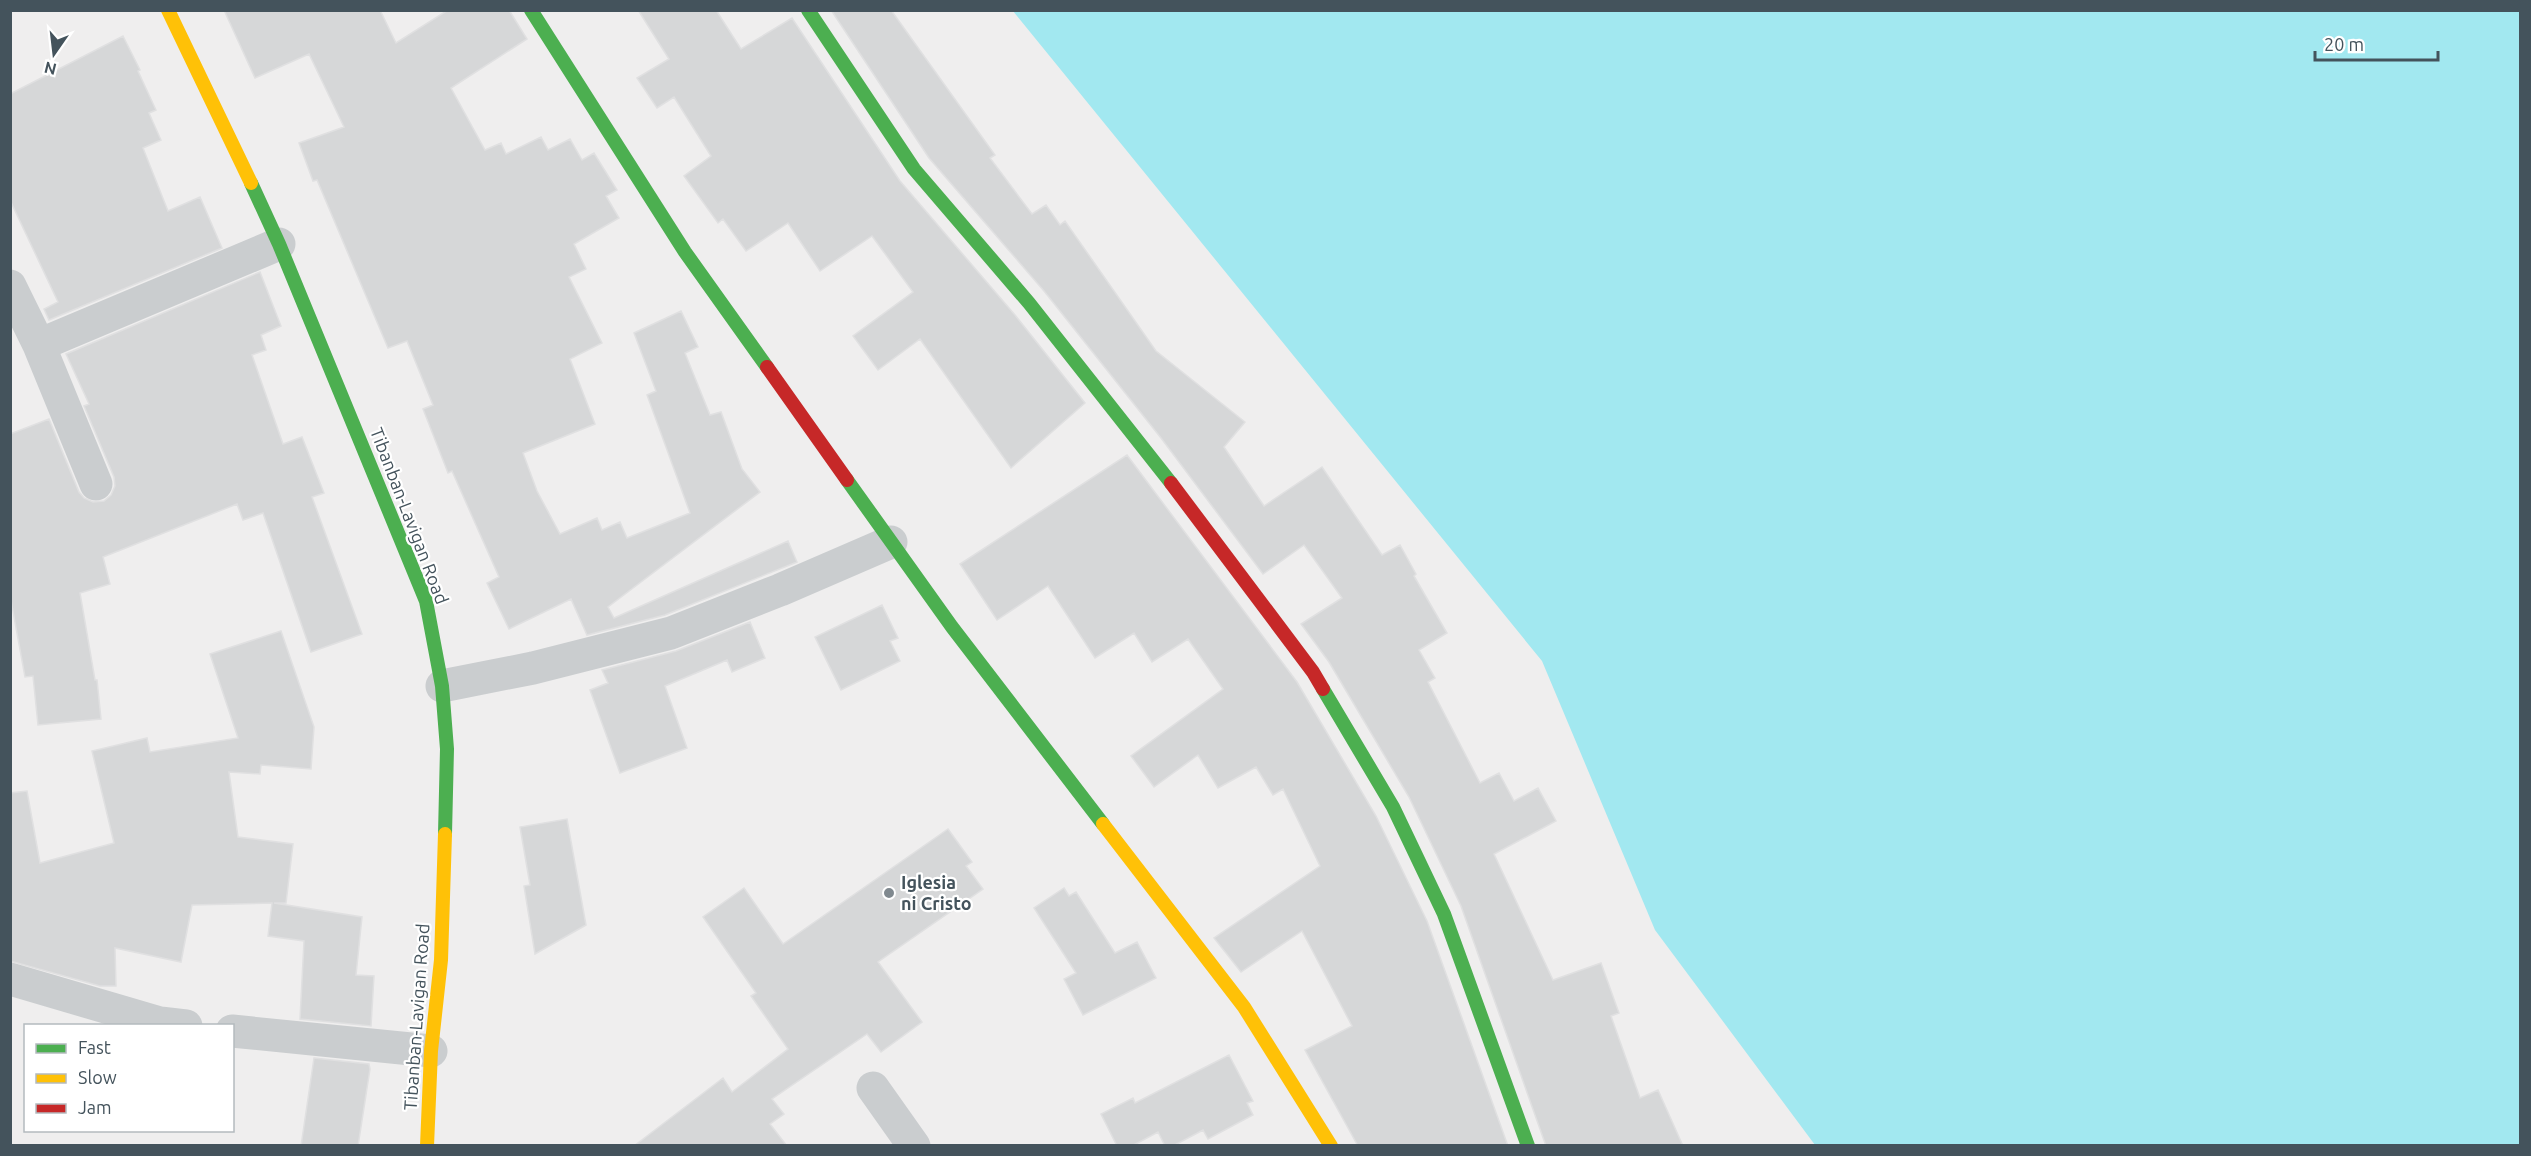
<svg xmlns="http://www.w3.org/2000/svg" width="2531" height="1156" viewBox="0 0 2531 1156" font-family="Ubuntu,sans-serif">
<rect width="100%" height="100%" fill="#efeeee"/>
<path fill="#a2e8f0" d="M 1013,11 L 2520,11 L 2520,1145 L 1815,1145 L 1655,930 L 1542,661 Z"/>
<path fill="#d6d7d8" stroke="#e0e0e1" stroke-width="1.5" d="M 224,10 L 380,10 L 396,43 L 448,10 L 509,10 L 527,39 L 451,88 L 485,150 L 501,143 L 506,154 L 541,137 L 548,150 L 570,139 L 582,160 L 594,153 L 617,190 L 606,196 L 619,218 L 574,244 L 586,269 L 569,277 L 602,343 L 570,359 L 595,424 L 523,453 L 537,491 L 560,534 L 597,518 L 602,530 L 620,522 L 627,538 L 690,513 L 647,395 L 656,391 L 634,333 L 681,311 L 698,347 L 685,353 L 710,415 L 721,412 L 742,469 L 760,492 L 608,607 L 614,618 L 788,541 L 797,562 L 665,615 L 587,635 L 571,599 L 509,629 L 487,583 L 499,577 L 452,471 L 448,473 L 423,409 L 433,405 L 407,341 L 388,348 L 317,180 L 313,181 L 299,143 L 344,127 L 309,54 L 255,78 Z
M 638,10 L 716,10 L 741,49 L 792,18 L 900,181 L 1015,315 L 1085,403 L 1011,468 L 920,339 L 878,370 L 853,336 L 913,292 L 872,236 L 820,271 L 788,223 L 746,251 L 723,219 L 718,223 L 684,176 L 711,156 L 674,97 L 657,108 L 637,78 L 669,59 Z
M 831,10 L 891,10 L 995,155 L 990,158 L 1032,214 L 1046,205 L 1060,225 L 1065,221 L 1156,351 L 1245,422 L 1224,447 L 1264,506 L 1322,467 L 1382,555 L 1400,545 L 1416,574 L 1414,576 L 1447,633 L 1419,650 L 1435,678 L 1428,682 L 1480,783 L 1499,773 L 1514,801 L 1538,788 L 1556,821 L 1494,854 L 1553,980 L 1601,963 L 1619,1013 L 1611,1016 L 1640,1098 L 1658,1090 L 1683,1146 L 1546,1146 L 1461,906 L 1409,797 L 1329,662 L 1301,624 L 1342,598 L 1304,545 L 1263,574 L 1161,438 L 1044,291 L 929,158 Z
M 123,36 L 140,70 L 138,71 L 156,110 L 149,113 L 161,140 L 143,148 L 168,211 L 200,197 L 222,248 L 49,320 L 44,309 L 58,302 L 10,200 L 10,94 Z
M 260,272 L 281,326 L 261,335 L 266,350 L 252,355 L 283,444 L 302,437 L 324,493 L 312,497 L 362,634 L 311,652 L 263,513 L 243,520 L 237,504 L 103,557 L 110,584 L 80,593 L 95,680 L 97,680 L 101,719 L 38,725 L 33,676 L 25,677 L 10,595 L 10,434 L 49,419 L 79,492 L 84,498 L 93,502 L 104,501 L 111,495 L 115,486 L 114,477 L 84,406 L 89,404 L 66,354 Z
M 1127,455 L 1297,682 L 1376,816 L 1427,921 L 1508,1146 L 1358,1146 L 1305,1050 L 1352,1026 L 1302,931 L 1241,972 L 1214,938 L 1320,866 L 1283,789 L 1273,795 L 1256,767 L 1218,788 L 1198,755 L 1154,787 L 1131,756 L 1223,689 L 1188,639 L 1152,662 L 1134,633 L 1095,658 L 1048,586 L 997,620 L 960,564 Z
M 882,605 L 898,638 L 890,641 L 900,661 L 841,690 L 815,637 Z
M 750,622 L 765,658 L 732,672 L 727,660 L 665,686 L 687,748 L 620,773 L 590,690 L 608,683 L 602,670 L 676,651 Z
M 281,631 L 314,727 L 311,769 L 261,765 L 260,774 L 229,772 L 238,837 L 293,844 L 286,903 L 274,903 L 362,917 L 356,975 L 374,976 L 371,1026 L 300,1019 L 304,941 L 268,936 L 272,903 L 192,905 L 181,962 L 115,948 L 116,986 L 100,986 L 10,961 L 10,793 L 27,791 L 40,863 L 114,843 L 92,751 L 147,738 L 150,752 L 238,738 L 210,654 Z
M 567,819 L 586,925 L 535,954 L 524,886 L 530,885 L 520,827 Z
M 948,829 L 972,862 L 966,866 L 983,889 L 878,962 L 922,1022 L 881,1052 L 867,1034 L 772,1099 L 784,1114 L 770,1124 L 787,1146 L 634,1146 L 723,1078 L 732,1092 L 788,1049 L 751,996 L 756,993 L 703,917 L 744,888 L 783,944 Z
M 1064,888 L 1069,896 L 1076,892 L 1115,953 L 1137,942 L 1156,978 L 1083,1015 L 1064,979 L 1076,973 L 1034,908 Z
M 1229,1055 L 1253,1101 L 1247,1103 L 1253,1115 L 1208,1139 L 1203,1130 L 1173,1146 L 1165,1146 L 1158,1132 L 1132,1146 L 1117,1146 L 1101,1114 L 1133,1098 L 1135,1103 Z
M 314,1058 L 369,1064 L 370,1069 L 358,1146 L 301,1146 Z"/>
<g fill="none" stroke-linecap="round" stroke-linejoin="round">
<path stroke="#cacdcf" stroke-width="33" d="M 10,286 L 39,345 L 96,484
M 39,345 L 279,244
M 442,686 L 533,668 L 671,633 L 780,590 L 891,542
M 10,979 L 160,1023 L 186,1026
M 232,1031 L 431,1051
M 873,1088 L 914,1146"/>
<path stroke="#4caf50" stroke-width="14" d="M 531,10 L 685,252 L 767,367
M 808,10 L 914,169 L 1029,303 L 1171,483
M 251,183 L 279,244 L 426,601 L 442,686 L 447,749 L 445,834
M 847,480 L 952,627 L 1103,824
M 1323,689 L 1393,807 L 1444,914 L 1528,1146"/>
<path stroke="#ffc107" stroke-width="14" d="M 168,10 L 251,183
M 1103,824 L 1244,1007 L 1331,1146
M 427,1146 L 431,1051 L 441,960 L 445,834"/>
<path stroke="#c62828" stroke-width="14" d="M 767,367 L 847,480
M 1171,483 L 1313,672 L 1323,689"/>
</g>
<circle fill="#80898f" stroke="#fff" stroke-width="2" cx="889" cy="893" r="6"/>
<g text-anchor="middle" stroke-width="4.5" stroke-linejoin="round" paint-order="stroke">
<g font-size="18" fill="#44535c" stroke="#fff">
<text transform="translate(409 516) rotate(69)" y="6">Tibanban-Lavigan Road</text>
<text transform="translate(417 1017) rotate(-86)" y="6">Tibanban-Lavigan Road</text>
</g>
<g font-size="18" font-weight="bold" fill="#44535c" stroke="#fff" text-anchor="start">
<text x="901" y="889">Iglesia<tspan x="901" dy="21">ni Cristo</tspan></text>
</g>
</g>
<rect width="2531" height="1156" fill="none" stroke="#44535c" stroke-width="24"/>
<rect x="24" y="1024" width="210" height="108" fill="#ffffff" stroke="#b4babe" stroke-width="1.5"/>
<rect x="36" y="1044" width="30" height="9" fill="#4caf50" stroke="#b4babe" stroke-width="1.5"/>
<text x="78" y="1054" font-size="18" fill="#44535c">Fast</text>
<rect x="36" y="1074" width="30" height="9" fill="#ffc107" stroke="#b4babe" stroke-width="1.5"/>
<text x="78" y="1084" font-size="18" fill="#44535c">Slow</text>
<rect x="36" y="1104" width="30" height="9" fill="#c62828" stroke="#b4babe" stroke-width="1.5"/>
<text x="78" y="1114" font-size="18" fill="#44535c">Jam</text>
<g transform="translate(54 54) rotate(194)" stroke="#ffffff" stroke-width="4.5" paint-order="stroke">
<path d="M0-4.5L10 22L0 15L-10 22Z" fill="#44535c"/>
<text y="-9" font-size="16" font-weight="bold" text-anchor="middle" fill="#44535c">N</text>
</g>
<path d="M2315 51v9h123v-9" fill="none" stroke="#44535c" stroke-width="3"/>
<text x="2324" y="51" font-size="18" fill="#44535c" stroke="#ffffff" stroke-width="4.5" paint-order="stroke">20 m</text>
</svg>
